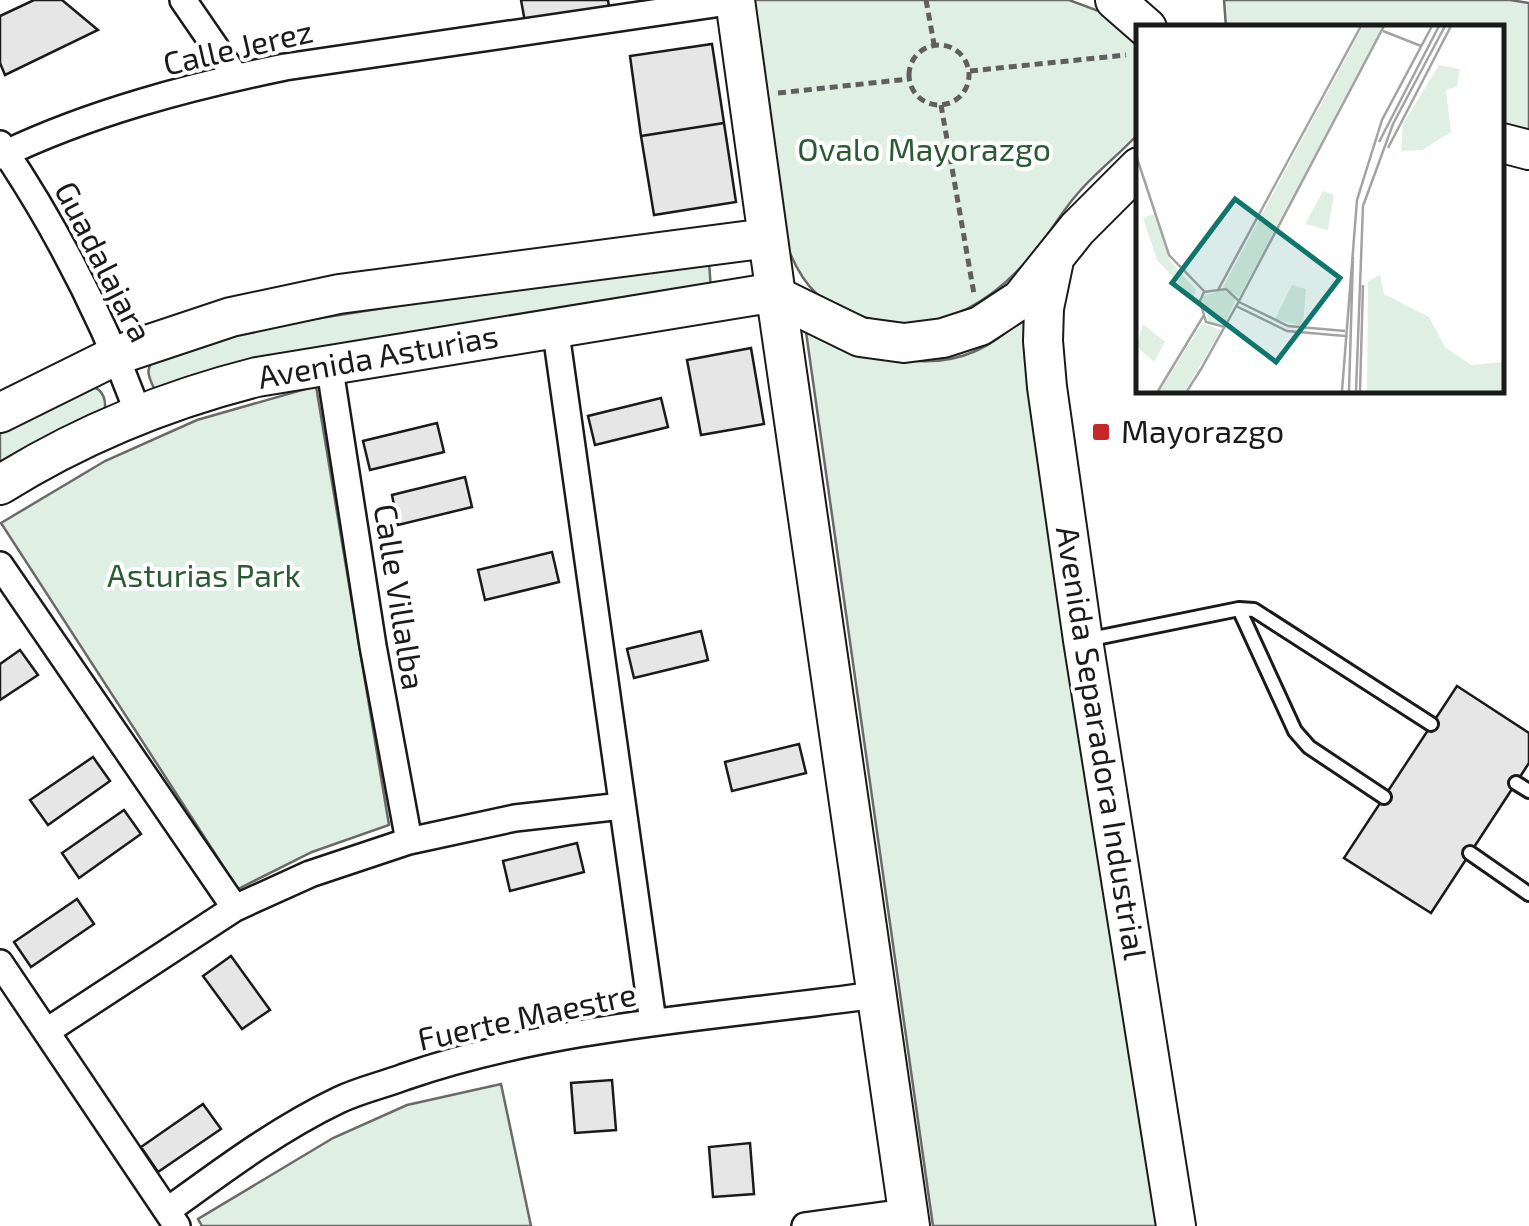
<svg xmlns="http://www.w3.org/2000/svg" width="1529" height="1226" viewBox="0 0 1529 1226" font-family="'Exo 2',sans-serif">
<rect width="100%" height="100%" fill="#fff"/>
<path fill="#e0efe3" stroke="#6a6a6a" stroke-width="2.5" d="M 754,0 L 1069,0 L 1107,14 L 1139,40 L 1139,133 C 1120,154 1097,171 1079,192 C 1065,207 1055,225 1043,241 C 999,299 943,338 867,318 C 821,305 804,289 787,246 Z
M 1224,0 L 1510,0 L 1529,3 L 1529,132 L 1502,129 L 1502,28 L 1226,27 Z
M 695,259 L 709,262 L 711,290 L 155,390 C 146,373 145,367 160,353 L 263,327 Z
M 1026,314 L 1174,1226 L 933,1226 L 806,332 C 890,361 956,387 1026,314 Z
M 90,386 C 104,389 107,401 104,414 L 0,471 L 0,430 Z
M 316,386 L 389,825 L 312,852 L 238,889 L 1,523 L 105,461 L 197,420 Z
M 501,1084 L 531,1226 L 202,1226 L 198,1219 L 333,1138 L 407,1105 Z"/>
<path fill="#e6e6e6" stroke="#1a1a1a" stroke-width="2.5" d="M 34,0 L 62,0 L 98,30 L 5,75 L 0,63 L 0,16 Z
M 521,0 L 608,0 L 609,7 L 525,22 Z
M 712,44 L 724,123 L 641,136 L 630,56 Z
M 724,123 L 736,202 L 654,215 L 641,136 Z
M 751,348 L 764,424 L 701,435 L 687,360 Z
M 661,398 L 668,427 L 595,445 L 588,416 Z
M 437,423 L 444,452 L 370,470 L 363,441 Z
M 465,477 L 472,507 L 398,525 L 392,495 Z
M 552,552 L 559,582 L 485,600 L 478,570 Z
M 701,631 L 708,660 L 634,678 L 627,649 Z
M 20,650 L 38,675 L 0,700 L 0,664 Z
M 1457,686 L 1529,733 L 1529,763 L 1431,913 L 1344,858 Z
M 799,744 L 806,773 L 732,791 L 725,762 Z
M 93,757 L 110,781 L 48,825 L 30,800 Z
M 124,810 L 141,834 L 79,878 L 62,853 Z
M 577,843 L 584,872 L 510,891 L 503,861 Z
M 77,899 L 94,924 L 31,967 L 14,942 Z
M 231,956 L 270,1010 L 242,1029 L 203,976 Z
M 612,1080 L 616,1130 L 575,1133 L 571,1083 Z
M 203,1104 L 221,1129 L 158,1172 L 141,1147 Z
M 750,1143 L 754,1194 L 713,1197 L 709,1147 Z"/>
<g fill="none" stroke-linecap="round" stroke-linejoin="round">
<g stroke="#1a1a1a" stroke-width="18">
<path id="lane" d="M 1239,609 L 1295,731 L 1309,747 L 1384,797
M 1086,640 L 1239,609 L 1254,610 L 1431,724
M 1516,783 L 1529,791
M 1470,853 L 1529,894"/>
</g>
<g stroke="#1a1a1a" stroke-width="30">
<path id="street" d="M 183,0 L 236,77
M 0,144 C 57,228 103,319 139,415
M 0,156 C 89,113 188,87 285,67 L 735,1
M 555,326 L 653,1022
M 329,363 L 373,646 L 409,841
M 0,565 L 235,908
M 0,963 L 177,1226
M 47,1031 L 235,908 L 310,874 L 409,841 L 515,818 L 622,806
M 167,1211 C 222,1171 278,1129 339,1100 C 360,1090 383,1085 404,1077 C 555,1025 718,1017 875,995
M 805,1226 L 907,1212"/>
</g>
<g stroke="#1a1a1a" stroke-width="42">
<path id="secondary" d="M 735,0 L 776,296 L 860,337 L 904,343 L 943,338 L 980,326 L 1021,299 L 1077,229 L 1139,167
M 1115,0 L 1147,28
M 1502,143 L 1529,150
M 1054,260 L 1044,308 L 1043,341 L 1047,387 L 1083,640 L 1176,1226
M 776,296 L 910,1226
M 0,413 L 117,355 L 231,317 L 339,294 L 768,238
M 0,485 C 80,435 166,400 257,377 L 776,292"/>
</g>
<path stroke="#5f5f5f" stroke-width="5" stroke-dasharray="8 5" stroke-linecap="butt" d="M 926,0 L 934,44
M909 75a30 30 0 1 1 60 0a30 30 0 1 1-60 0Z
M 970,71 L 1126,55
M 778,93 L 909,79
M 941,105 L 974,294"/>
<use href="#lane" stroke="#fff" stroke-width="12"/>
<use href="#street" stroke="#fff" stroke-width="25"/>
<use href="#secondary" stroke="#fff" stroke-width="38"/>
</g>
<rect fill="#c62828" stroke="#fff" stroke-width="4" x="1091" y="422" width="20" height="20" rx="5"/>
<g text-anchor="middle" stroke-width="8" stroke-linejoin="round" paint-order="stroke">
<g font-size="32" fill="#1a1a1a" stroke="#fff">
<text transform="translate(238 48) rotate(-13)" y="11">Calle Jerez</text>
<text transform="translate(103 262) rotate(63)" y="11">Guadalajara</text>
<text transform="translate(378 357) rotate(-10)" y="11">Avenida Asturias</text>
<text transform="translate(399 597) rotate(81)" y="11">Calle Villalba</text>
<text transform="translate(1101 743) rotate(81)" y="11">Avenida Separadora Industrial</text>
<text transform="translate(527 1017) rotate(-12)" y="11">Fuerte Maestre</text>
</g>
<g font-size="32" fill="#2b5a34" stroke="#fff">
<text x="924" y="161">Ovalo Mayorazgo</text>
<text x="204" y="587">Asturias Park</text>
</g>
<g font-size="32" fill="#1a1a1a" stroke="#fff" text-anchor="start">
<text x="1121" y="443">Mayorazgo</text>
</g>
</g>
<g transform="translate(1136 25)">
<rect width="368" height="368" fill="#fff"/>
<path d="M 227,1 L 247,1 L 103,272 L 87,262 ZM 303,40 L 324,44 L 321,62 L 310,65 L 315,107 L 286,125 L 265,126 L 267,99 ZM 187,166 L 198,170 L 192,205 L 169,199 ZM 18,189 L 33,234 L 60,265 L 57,274 L 21,235 L 7,193 ZM 244,250 L 248,269 L 293,292 L 309,322 L 335,340 L 367,337 L 366,366 L 231,366 L 232,256 ZM 156,260 L 170,264 L 167,301 L 139,294 ZM 87,265 L 100,274 L 88,300 L 73,298 L 65,272 ZM 66,298 L 85,305 L 49,366 L 24,366 ZM 7,299 L 29,317 L 18,337 L 0,321 Z" fill="#e0efe3"/>
<path fill="none" stroke="#a3a3a3" stroke-width="2.5" d="M 247,6 L 285,21M 243,117 L 303,1M 252,123 L 315,1M 0,130 L 33,230 L 68,266M 82,265 L 225,1M 103,276 L 248,1M 103,277 L 152,301 L 209,306M 100,281 L 151,306 L 209,311M 22,366 L 68,290M 51,366 L 65,344 L 103,276 L 90,264 L 68,267 L 64,276 L 70,297 L 89,302M 206,366 L 221,175 L 246,95 L 296,1M 213,366 L 217,232M 220,366 L 227,181 L 257,99 L 309,1M 224,366 L 227,260"/>
<path fill="#0f766e" fill-opacity="0.15" stroke="#0f766e" stroke-width="5" d="M 99,174 L 204,253 L 140,337 L 36,258 Z"/>
<rect width="368" height="368" fill="none" stroke="#1a1a1a" stroke-width="5"/>
</g>
</svg>
